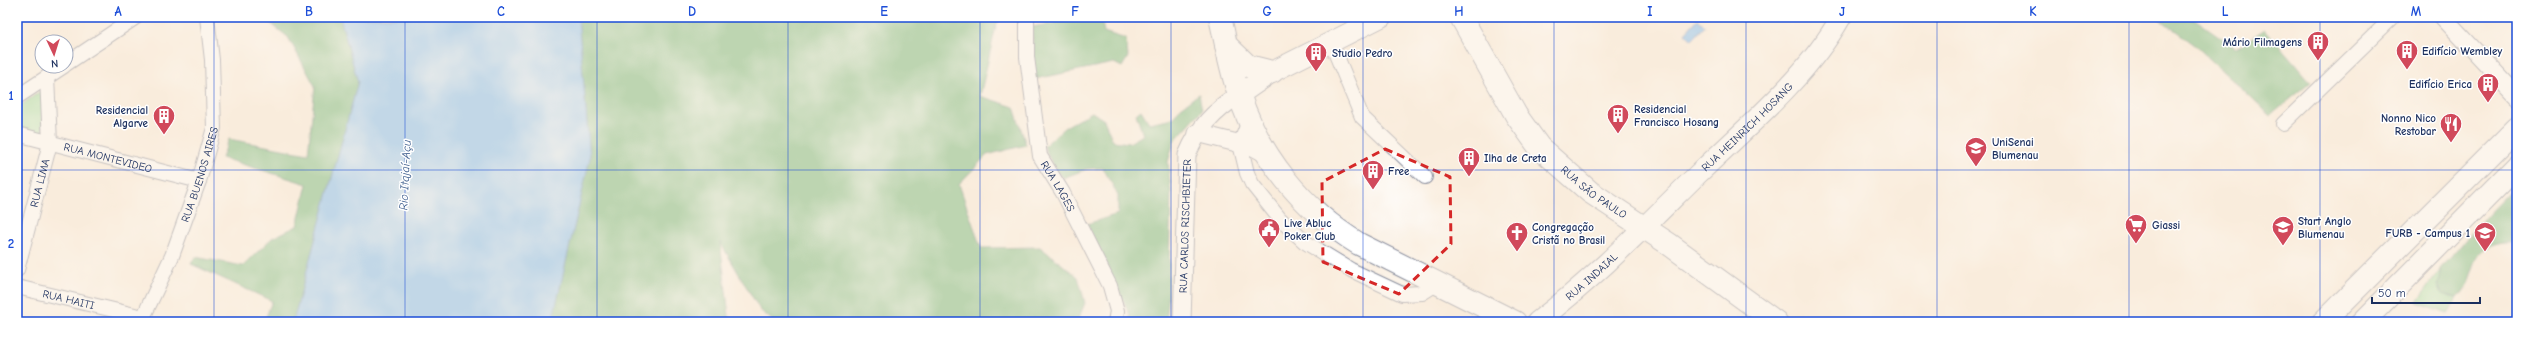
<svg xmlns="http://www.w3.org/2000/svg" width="2534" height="339" viewBox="0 0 2534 339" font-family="'Comic Neue',sans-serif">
<rect width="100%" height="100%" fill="#fff"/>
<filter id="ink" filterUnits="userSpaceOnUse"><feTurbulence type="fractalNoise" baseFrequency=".025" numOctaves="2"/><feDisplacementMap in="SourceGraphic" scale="8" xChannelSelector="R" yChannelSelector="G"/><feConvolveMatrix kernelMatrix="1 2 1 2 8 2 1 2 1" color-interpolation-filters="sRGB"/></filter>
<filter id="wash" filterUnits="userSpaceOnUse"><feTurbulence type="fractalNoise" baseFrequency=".012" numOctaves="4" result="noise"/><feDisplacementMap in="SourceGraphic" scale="16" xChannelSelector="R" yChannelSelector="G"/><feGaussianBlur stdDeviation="0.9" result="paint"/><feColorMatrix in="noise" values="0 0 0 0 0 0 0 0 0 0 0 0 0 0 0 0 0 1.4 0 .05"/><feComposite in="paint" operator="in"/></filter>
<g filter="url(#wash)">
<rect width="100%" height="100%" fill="#f9ecdc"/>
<path fill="#8fd791" stroke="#558378" d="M 42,90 L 43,137 L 17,129 L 17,108 Z
M 2441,269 C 2437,288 2437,296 2458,298 L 2448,313 L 2417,302 Z"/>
<path fill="#73b87b" stroke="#47746c" d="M 266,17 L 340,17 L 358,82 L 293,322 L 264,322 L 272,301 L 191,264 L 195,257 L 243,266 L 272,238 L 297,226 L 307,184 L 222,158 L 229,139 L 308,154 L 315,86 L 288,37 L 266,20 Z
M 578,17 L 1001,17 L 996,26 L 980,96 L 1014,107 L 1026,145 L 987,155 L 959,184 L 981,248 L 1040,247 L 1078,277 L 1085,303 L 1077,322 L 774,322 L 760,310 L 720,242 L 729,316 L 734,322 L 552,322 L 590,158 Z
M 1066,17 L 1101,17 L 1104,32 L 1126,39 L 1128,57 L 1122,67 L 1114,63 L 1035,79 L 1032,27 L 1066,21 Z
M 2157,17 L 2192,17 L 2236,48 L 2265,29 L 2311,82 L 2270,116 L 2195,45 Z
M 1199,94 L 1202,110 L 1174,141 L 1168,162 L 1171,193 L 1168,305 L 1166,322 L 1127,322 L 1130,315 L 1087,224 L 1118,214 L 1118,195 L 1103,168 L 1087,169 L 1063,178 L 1053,166 L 1044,146 L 1065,127 L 1092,112 L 1104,120 L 1113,141 L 1129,143 L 1143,135 L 1136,114 L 1141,110 L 1149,123 L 1173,118 L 1181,107 Z
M 2517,184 L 2517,243 C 2464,240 2481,274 2458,298 L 2442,294 L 2438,285 L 2441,269 L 2483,219 Z"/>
<path fill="#7fbdf3" stroke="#4d76a8" d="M 340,17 L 578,17 L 590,158 L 552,322 L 293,322 L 358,82 Z
M 1698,19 L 1705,26 L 1692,40 L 1685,33 Z"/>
</g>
<g filter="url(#ink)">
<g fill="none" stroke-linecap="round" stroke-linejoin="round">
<g stroke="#8a8e9d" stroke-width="16">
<g id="minor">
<path id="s1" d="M 1027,17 L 1027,57 L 1040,156 L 1063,193 L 1110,286 L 1117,311 L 1115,322"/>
<path d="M 1331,42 L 1362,117 L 1425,177"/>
<path d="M 66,64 L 136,17"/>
<path d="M 17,97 L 64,66"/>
<path d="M 1249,121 L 1240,144 L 1247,173 L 1252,184 L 1280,219 L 1305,242 L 1351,270 L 1402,294 L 1422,293 L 1436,284"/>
<path d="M 2283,124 L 2393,17"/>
<path id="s2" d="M 17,134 L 199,181"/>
<path id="s3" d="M 17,270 L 50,143 L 47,77"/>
<path id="s4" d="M 17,287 L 143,317"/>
<path id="s5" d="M 141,322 L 172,256 L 199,181 L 214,128 L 212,60 L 207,17"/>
</g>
</g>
<g stroke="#8a8e9d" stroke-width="19">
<g id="tertiary">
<path d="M 2443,17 L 2517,96"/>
<path d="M 1197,133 L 1253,147 L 1266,154"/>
<path id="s6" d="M 1182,322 L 1187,155 C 1199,127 1213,112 1239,95"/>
</g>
</g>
<g stroke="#8a8e9d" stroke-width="22">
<g id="secondary">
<path d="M 1239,95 L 1272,72 L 1381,17"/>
<path id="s7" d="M 1537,322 C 1595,278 1646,225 1697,175 C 1747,127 1807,77 1841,17"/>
</g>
</g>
<g stroke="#8a8e9d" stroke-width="24">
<g id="primary">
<path d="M 1220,17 C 1226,43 1230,69 1239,94 C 1259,156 1303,210 1359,244 L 1515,322"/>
<path id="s8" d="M 1461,17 L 1516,115 L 1539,147 L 1590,192 L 1669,244 L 1776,322"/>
<path d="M 1226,45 L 1248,66 L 1272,72"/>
<path d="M 2323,322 L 2517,128"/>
<path d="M 2363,322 L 2517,166"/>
</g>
</g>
<use href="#minor" stroke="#fff" stroke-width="14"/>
<use href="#tertiary" stroke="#fff" stroke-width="17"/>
<use href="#secondary" stroke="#fff" stroke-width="20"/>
<use href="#primary" stroke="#fff" stroke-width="22"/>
</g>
</g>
<path d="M0 0H2534V339H0ZM 1385,149 L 1450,177 L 1451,244 L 1399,294 L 1323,262 L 1322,182 Z" fill="#f9ecdc" fill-opacity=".55" fill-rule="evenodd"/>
<path fill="none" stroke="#d62828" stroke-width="3" stroke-dasharray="8 5" stroke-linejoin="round" d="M 1385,149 L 1450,177 L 1451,244 L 1399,294 L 1323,262 L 1322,182 Z"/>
<path fill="none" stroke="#1d4ed8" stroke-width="1" stroke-opacity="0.55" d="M 214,17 L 214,322M 405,17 L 405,322M 597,17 L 597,322M 788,17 L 788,322M 980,17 L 980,322M 1171,17 L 1171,322M 1363,17 L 1363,322M 1554,17 L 1554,322M 1746,17 L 1746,322M 1937,17 L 1937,322M 2129,17 L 2129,322M 2320,17 L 2320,322M 17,170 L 2517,170"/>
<defs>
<g id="building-pin" transform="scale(1.15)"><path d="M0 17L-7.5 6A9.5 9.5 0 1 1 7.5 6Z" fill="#d1495b" stroke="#fff"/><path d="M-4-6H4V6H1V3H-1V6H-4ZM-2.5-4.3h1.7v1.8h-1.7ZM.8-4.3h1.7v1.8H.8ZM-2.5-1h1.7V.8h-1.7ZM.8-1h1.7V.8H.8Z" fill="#fff"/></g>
<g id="restaurant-pin" transform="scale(1.15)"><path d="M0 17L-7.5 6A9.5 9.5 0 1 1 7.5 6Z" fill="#d1495b" stroke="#fff"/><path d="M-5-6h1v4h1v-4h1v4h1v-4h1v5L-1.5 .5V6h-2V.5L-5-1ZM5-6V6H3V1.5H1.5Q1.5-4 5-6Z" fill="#fff"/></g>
<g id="university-pin" transform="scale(1.15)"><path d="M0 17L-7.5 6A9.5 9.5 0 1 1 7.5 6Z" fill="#d1495b" stroke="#fff"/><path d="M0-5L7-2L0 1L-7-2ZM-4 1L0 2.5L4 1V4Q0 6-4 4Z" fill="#fff"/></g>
<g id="supermarket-pin" transform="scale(1.15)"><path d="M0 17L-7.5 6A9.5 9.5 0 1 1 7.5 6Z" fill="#d1495b" stroke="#fff"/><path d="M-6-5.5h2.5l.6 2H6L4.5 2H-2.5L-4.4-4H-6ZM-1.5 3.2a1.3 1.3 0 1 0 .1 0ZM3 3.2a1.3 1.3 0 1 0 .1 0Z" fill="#fff"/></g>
<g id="school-pin" transform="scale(1.15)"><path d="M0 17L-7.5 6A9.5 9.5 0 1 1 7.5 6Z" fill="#d1495b" stroke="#fff"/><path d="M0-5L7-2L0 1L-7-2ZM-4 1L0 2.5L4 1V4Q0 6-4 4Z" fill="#fff"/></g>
<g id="civic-pin" transform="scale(1.15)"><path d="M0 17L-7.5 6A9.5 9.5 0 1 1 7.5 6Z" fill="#d1495b" stroke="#fff"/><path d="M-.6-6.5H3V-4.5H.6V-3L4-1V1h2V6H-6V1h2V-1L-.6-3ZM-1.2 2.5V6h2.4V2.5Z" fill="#fff"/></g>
<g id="church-pin" transform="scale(1.15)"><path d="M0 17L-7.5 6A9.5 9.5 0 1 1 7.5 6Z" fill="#d1495b" stroke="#fff"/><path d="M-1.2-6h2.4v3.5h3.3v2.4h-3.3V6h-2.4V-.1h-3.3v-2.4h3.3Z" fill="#fff"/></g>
</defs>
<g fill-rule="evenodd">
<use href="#building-pin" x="2318" y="42"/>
<use href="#building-pin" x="2407" y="51"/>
<use href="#building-pin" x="1316" y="53"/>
<use href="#building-pin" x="2488" y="84"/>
<use href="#building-pin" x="1618" y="115"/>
<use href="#building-pin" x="164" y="116"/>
<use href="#restaurant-pin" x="2451" y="124"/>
<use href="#university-pin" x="1976" y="148"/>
<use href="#building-pin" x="1469" y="158"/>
<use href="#building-pin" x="1373" y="171"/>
<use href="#supermarket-pin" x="2136" y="225"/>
<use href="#school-pin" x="2283" y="227"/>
<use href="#civic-pin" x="1269" y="229"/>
<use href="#church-pin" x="1517" y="233"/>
<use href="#university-pin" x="2485" y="233"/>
</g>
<g text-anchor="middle" stroke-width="3" stroke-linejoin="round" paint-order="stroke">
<g font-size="11" font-weight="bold" fill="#1b2f5e" stroke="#fff" text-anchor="start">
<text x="2302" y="46" text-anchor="end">Mário Filmagens</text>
<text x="2422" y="55">Edifício Wembley</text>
<text x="1332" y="57">Studio Pedro</text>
<text x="2472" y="88" text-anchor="end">Edifício Erica</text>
<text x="1634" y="113">Residencial<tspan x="1634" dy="13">Francisco Hosang</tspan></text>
<text x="148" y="114" text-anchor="end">Residencial<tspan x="148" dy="13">Algarve</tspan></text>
<text x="2436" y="122" text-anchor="end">Nonno Nico<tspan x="2436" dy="13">Restobar</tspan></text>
<text x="1992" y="146">UniSenai<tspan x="1992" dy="13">Blumenau</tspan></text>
<text x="1484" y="162">Ilha de Creta</text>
<text x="1388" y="175">Free</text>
<text x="2298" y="225">Start Anglo<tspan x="2298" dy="13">Blumenau</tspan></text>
<text x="1284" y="227">Live Abluc<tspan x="1284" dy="13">Poker Club</tspan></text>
<text x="2152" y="229">Giassi</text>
<text x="1532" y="231">Congregação<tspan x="1532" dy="13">Cristã no Brasil</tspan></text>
<text x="2470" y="237" text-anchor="end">FURB - Campus 1</text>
</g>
<g font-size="11" fill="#1b2f5e" stroke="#fff">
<text dy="4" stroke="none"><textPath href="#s7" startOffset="287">RUA HEINRICH HOSANG</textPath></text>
<text dy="4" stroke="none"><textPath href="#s2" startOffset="94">RUA MONTEVIDEO</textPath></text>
<text dy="4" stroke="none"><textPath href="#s5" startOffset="159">RUA BUENOS AIRES</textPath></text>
<text dy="4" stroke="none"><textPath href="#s3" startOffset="90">RUA LIMA</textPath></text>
<text dy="4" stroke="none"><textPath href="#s1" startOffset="175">RUA LAGES</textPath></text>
<text dy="4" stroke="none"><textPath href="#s8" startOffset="223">RUA SÃO PAULO</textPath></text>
<text dy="4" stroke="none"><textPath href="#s6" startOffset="96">RUA CARLOS RISCHBIETER</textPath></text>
<text dy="4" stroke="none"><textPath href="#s7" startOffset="71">RUA INDAIAL</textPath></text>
<text dy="4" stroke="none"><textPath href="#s4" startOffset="53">RUA HAITI</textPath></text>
</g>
<g font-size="12" font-style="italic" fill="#395a8b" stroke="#fff">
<text transform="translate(405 175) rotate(-87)" y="4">Rio Itajaí-Açu</text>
</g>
</g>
<rect width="2534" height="339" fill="none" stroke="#fff" stroke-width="44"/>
<g transform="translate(54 54) rotate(176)"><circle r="19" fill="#ffffff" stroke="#a4acbf"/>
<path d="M0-3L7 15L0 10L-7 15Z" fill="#d1495b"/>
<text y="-6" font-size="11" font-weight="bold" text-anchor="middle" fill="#1b2f5e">N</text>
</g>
<path d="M2372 297v6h108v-6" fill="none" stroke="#1b2f5e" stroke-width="2"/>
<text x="2378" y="297" font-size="12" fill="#1b2f5e" stroke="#ffffff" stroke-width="3" paint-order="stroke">50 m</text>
<rect x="22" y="22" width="2490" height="295" fill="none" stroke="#1d4ed8" stroke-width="1.5"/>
<g font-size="13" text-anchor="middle" font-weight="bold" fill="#1d4ed8">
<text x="118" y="16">A</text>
<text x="309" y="16">B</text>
<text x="501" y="16">C</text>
<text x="692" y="16">D</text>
<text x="884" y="16">E</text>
<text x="1075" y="16">F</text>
<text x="1267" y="16">G</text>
<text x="1459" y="16">H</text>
<text x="1650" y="16">I</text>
<text x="1842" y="16">J</text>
<text x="2033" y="16">K</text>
<text x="2225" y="16">L</text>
<text x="2416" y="16">M</text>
<text x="11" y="100">1</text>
<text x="11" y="248">2</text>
</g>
</svg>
